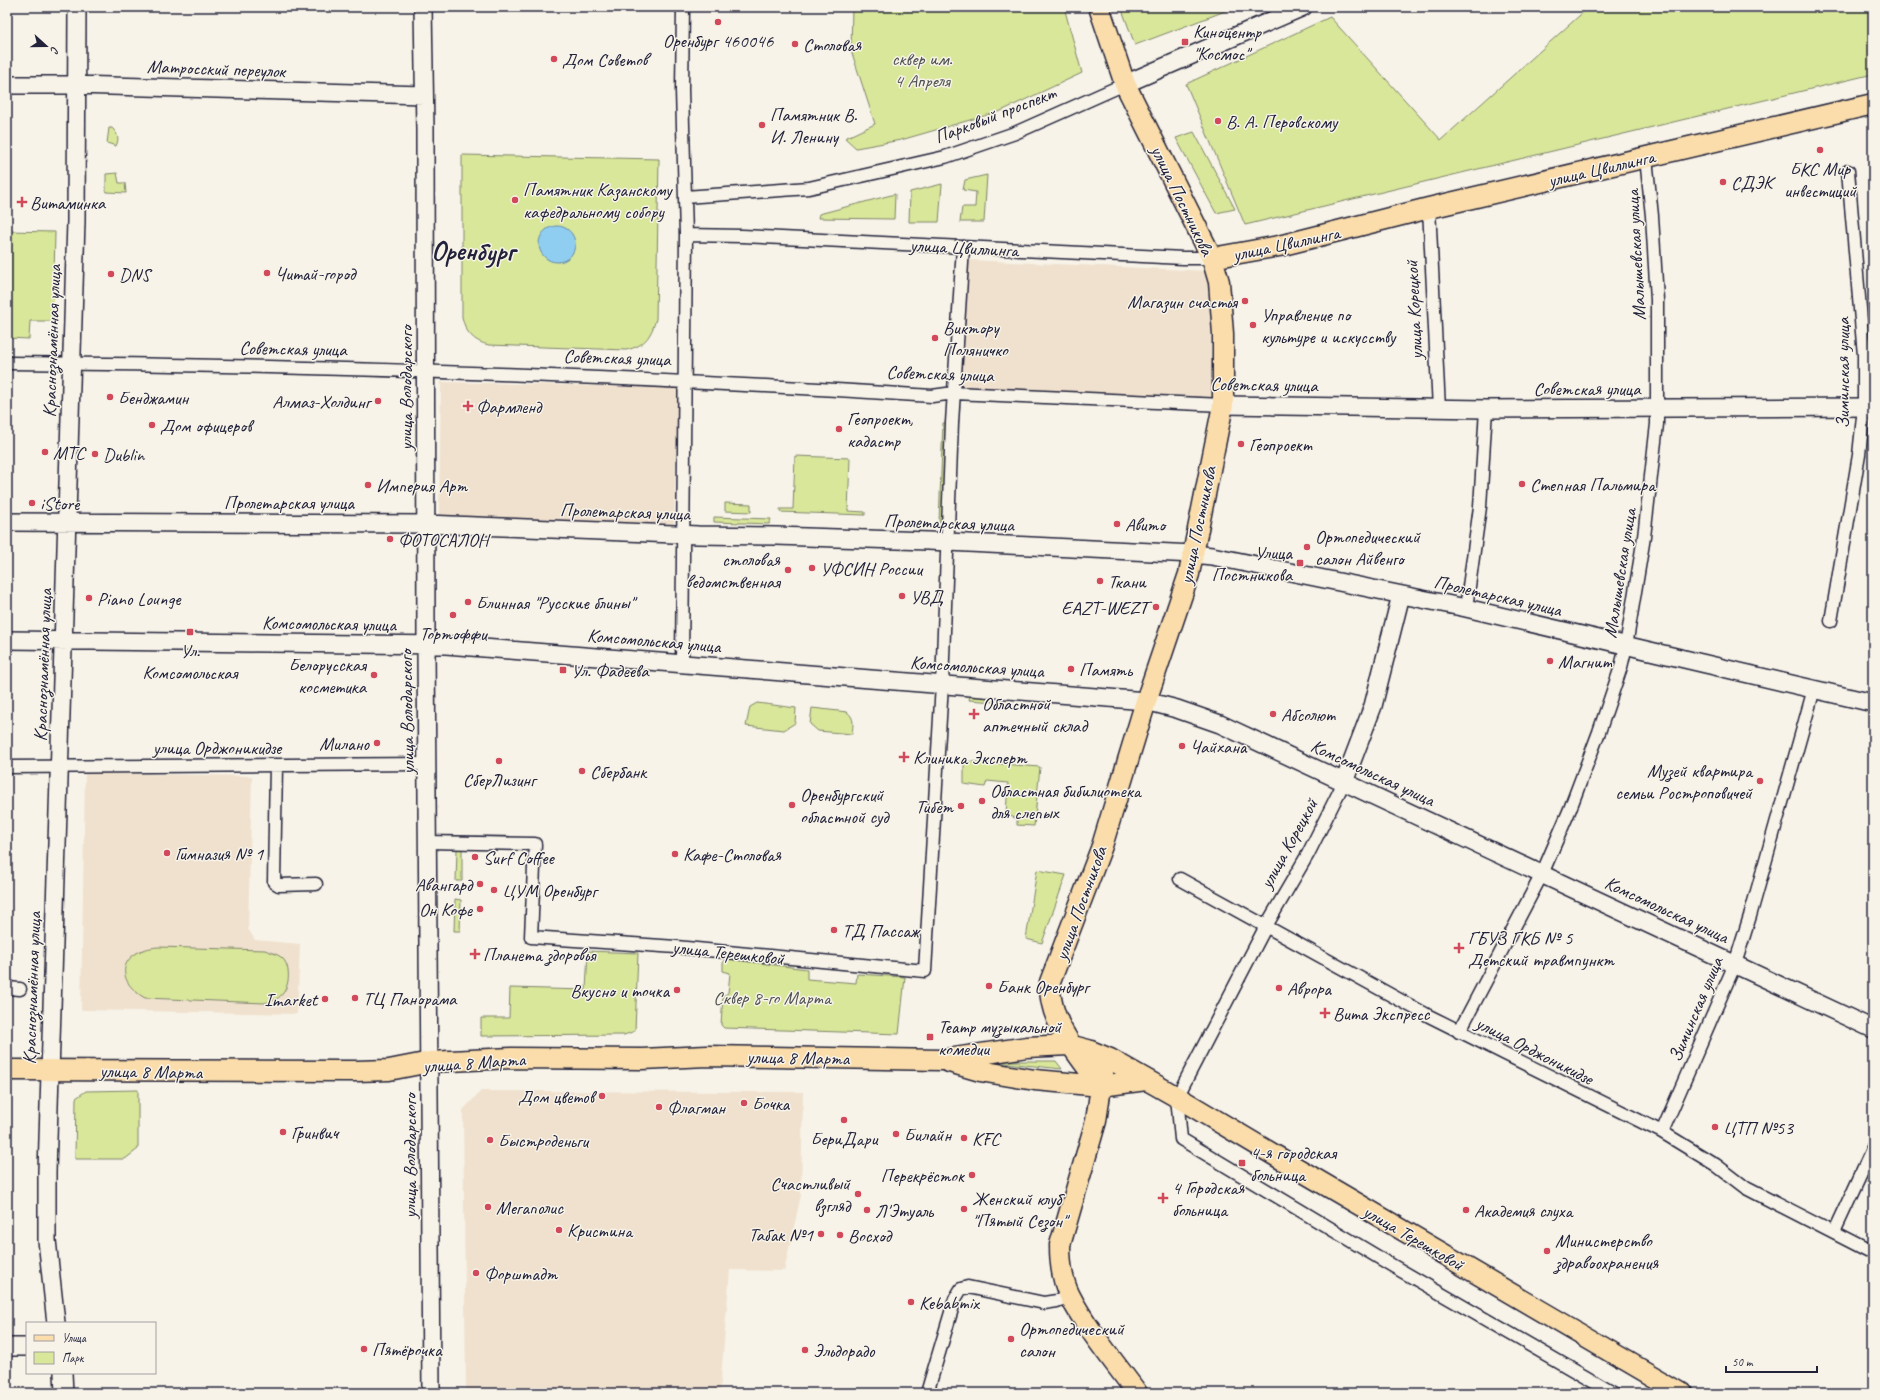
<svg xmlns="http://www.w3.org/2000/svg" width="1880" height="1400" viewBox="0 0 1880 1400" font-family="Caveat,sans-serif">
<rect width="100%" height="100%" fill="#f7f3e8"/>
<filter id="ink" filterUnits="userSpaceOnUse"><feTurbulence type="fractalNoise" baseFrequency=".025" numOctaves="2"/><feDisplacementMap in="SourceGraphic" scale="8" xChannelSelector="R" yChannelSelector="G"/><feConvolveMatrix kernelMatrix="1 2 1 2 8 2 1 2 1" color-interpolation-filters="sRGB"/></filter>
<g filter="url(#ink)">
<path fill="#f0e1ce" d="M 968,260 L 1208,271 L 1214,399 L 961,388 Z
M 441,382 L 678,388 L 674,526 L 439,516 Z
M 85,773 L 252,776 L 248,929 L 255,940 L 300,944 L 297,1014 L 81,1010 Z
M 481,1091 L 803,1092 L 801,1195 L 784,1271 L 730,1270 L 720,1390 L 728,1393 L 466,1393 L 463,1110 Z"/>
<path fill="#d9e79a" stroke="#7e846a" d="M 852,7 L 1064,7 L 1082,73 L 1001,111 L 901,140 L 856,148 L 845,138 L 875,124 L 851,50 Z
M 1121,7 L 1236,7 L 1135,45 Z
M 1589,7 L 1873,7 L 1873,74 L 1245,225 L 1186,84 L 1330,17 L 1441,140 Z
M 109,128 L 112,128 C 117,133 120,138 116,146 L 107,143 Z
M 1194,132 L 1235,209 L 1216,213 L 1176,138 Z
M 462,155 L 659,159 L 656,319 C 651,336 645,346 626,350 L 489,345 C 474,342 465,332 462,317 Z
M 117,173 L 119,183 L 125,183 L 126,193 L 106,192 L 106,174 Z
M 987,175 L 984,222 L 960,222 L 962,207 L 975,207 L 976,192 L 963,190 L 965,180 Z
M 942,184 L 939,222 L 909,222 L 910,192 Z
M 895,194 L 894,219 L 818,218 L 819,214 Z
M 7,231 L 55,232 L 53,321 L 30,321 L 29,339 L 7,338 Z
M 943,423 L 950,423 L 946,522 L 939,522 Z
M 795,456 L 850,458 L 848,511 L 865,512 L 865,515 L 780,512 L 780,509 L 793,509 Z
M 725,503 L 751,504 L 751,512 L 725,511 Z
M 714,517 L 771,519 L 769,524 L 714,522 Z
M 970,696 L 995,698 L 995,702 L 969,700 Z
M 757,703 L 796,708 L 795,723 L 784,730 L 746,726 L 750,707 Z
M 812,708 L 847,712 C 855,718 853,725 852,734 L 818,731 L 810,724 Z
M 964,761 L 1040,767 L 1034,826 L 1017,825 L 1017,819 L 1006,814 L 1008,783 L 987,781 L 985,787 L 964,784 Z
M 457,849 L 462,849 L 462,881 L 456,881 Z
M 1037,870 L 1066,875 L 1042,943 L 1026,939 Z
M 455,899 L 461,900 L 460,931 L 454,931 Z
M 158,947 L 265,950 C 272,953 279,954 284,960 C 292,971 289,993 276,999 C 273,1001 268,1002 264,1003 L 145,998 C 112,979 121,950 158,947 Z
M 588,951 L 638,953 L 635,1031 L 624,1035 L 481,1036 L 481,1018 L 509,1018 L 510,988 L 586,990 Z
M 726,959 L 807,969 L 807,979 L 856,983 L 857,974 L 905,977 L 899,1034 L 724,1028 L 721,1025 L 723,996 L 728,993 L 730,973 L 723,971 L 723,963 Z
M 987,1061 L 1056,1061 L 1062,1069 Z
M 138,1090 L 138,1149 L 125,1159 L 75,1159 L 76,1098 L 86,1091 Z"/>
<path fill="#90cef1" stroke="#6489a8" d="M539 244a18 18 0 1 1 36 0a18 18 0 1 1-36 0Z"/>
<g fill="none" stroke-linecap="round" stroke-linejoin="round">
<g stroke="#22223b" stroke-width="15">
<path id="street" d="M 685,197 L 809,188 L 945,157 L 1015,133 L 1125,84
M 1429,208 L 1439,409
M 686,235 L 742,236 L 1183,258 L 1212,258
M 7,363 C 316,365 624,376 932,396 L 954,393 L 1223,405
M 1466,608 L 1480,507 L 1486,409
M 1831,621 L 1859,455 L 1864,407 L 1864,355 L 1848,171
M 682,663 L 686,235 L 682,90 L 683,7
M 276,765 L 274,882 L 279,885 L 316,884
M 7,767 L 428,764
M 1344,782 L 1308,854 L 1266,926 L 1177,1097 L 1181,1139 L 1393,1266 L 1613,1393
M 428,842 L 535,844 L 531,937 L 676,947 L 925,971 L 942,684 L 952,423 L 963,247
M 1180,879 L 1429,1016 L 1662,1132 L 1716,1165 L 1746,1188 L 1873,1253
M 7,988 L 20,989
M 1459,1032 L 1542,874 L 1570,809 L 1599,732 L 1621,667 L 1626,646 L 1644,537 L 1657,424 L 1657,300 L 1652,216 L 1646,158
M 1662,1132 L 1735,964 L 1750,916 L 1814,689
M 1834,1232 L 1873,1148
M 927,1393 L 955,1299 L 961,1289 L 968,1287 L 1044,1303 L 1057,1301 L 1070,1296"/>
</g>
<g stroke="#22223b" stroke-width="20">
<path id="secondary" d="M 423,7 L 425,130 L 426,645 L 431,1393
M 1125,84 L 1303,7
M 7,85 L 75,85 L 424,95
M 1223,405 L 1486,409 L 1873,407
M 7,522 L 426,524 L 698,535 L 776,536 L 928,541 L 1193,554 L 1212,556 L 1466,608 L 1873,703
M 7,640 L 446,645 L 1146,701 L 1177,709 L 1220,724 L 1873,1029
M 1344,782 L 1373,706 L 1401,595
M 56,1323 L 47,1240 L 47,1172 L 76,221 L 77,7
M 7,1347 L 27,1347
M 63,1373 L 64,1393"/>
</g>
<g stroke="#22223b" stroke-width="23">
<path id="primary" d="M 1099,7 L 1125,84 L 1212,258 L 1219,282 L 1223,334 L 1223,405 L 1193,554 L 1189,574 L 1146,701 L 1102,846 L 1050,982 C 1048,1023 1079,1055 1101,1086
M 1212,258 L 1279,246 L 1429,208 L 1873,104
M 949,1062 L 980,1071 L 1035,1080 L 1101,1086 L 1146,1080
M 7,1070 L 356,1071 L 389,1070 L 430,1062 L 511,1058 L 642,1059 L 707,1056 L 941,1060 L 1027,1047 L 1069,1045 L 1088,1050 L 1110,1059 L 1177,1097 L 1276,1156 L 1681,1393
M 1103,1073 L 1096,1121 L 1060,1245 C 1060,1263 1062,1281 1070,1296 C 1086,1328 1116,1364 1137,1393"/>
</g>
<use href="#street" stroke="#f7f3e8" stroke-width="12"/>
<use href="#secondary" stroke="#f7f3e8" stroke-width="17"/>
<use href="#primary" stroke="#faddab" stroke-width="20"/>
</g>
</g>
<g fill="#d1495b" stroke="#f7f3e8" stroke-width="1.5">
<circle cx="718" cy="22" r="4"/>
<rect x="1181" y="38" width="8" height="8" rx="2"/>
<circle cx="795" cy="44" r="4"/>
<circle cx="554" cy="59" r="4"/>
<circle cx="1218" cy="121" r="4"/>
<circle cx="762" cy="125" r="4"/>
<circle cx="1820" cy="150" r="4"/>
<circle cx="1723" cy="182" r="4"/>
<circle cx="515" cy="200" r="4"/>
<path d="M20 196h4v4h4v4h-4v4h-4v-4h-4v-4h4z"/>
<circle cx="267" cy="273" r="4"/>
<circle cx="111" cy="274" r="4"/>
<circle cx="1245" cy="301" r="4"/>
<circle cx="1253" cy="325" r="4"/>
<circle cx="935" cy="338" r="4"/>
<circle cx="110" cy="397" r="4"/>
<circle cx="378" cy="401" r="4"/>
<path d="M466 400h4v4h4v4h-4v4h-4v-4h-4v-4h4z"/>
<circle cx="152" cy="425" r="4"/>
<circle cx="839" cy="429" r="4"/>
<circle cx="1241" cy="444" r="4"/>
<circle cx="45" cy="452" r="4"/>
<circle cx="95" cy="454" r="4"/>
<circle cx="1522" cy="484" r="4"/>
<circle cx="368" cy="485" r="4"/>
<circle cx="32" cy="503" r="4"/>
<circle cx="1117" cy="524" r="4"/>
<circle cx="390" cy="539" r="4"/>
<circle cx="1307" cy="547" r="4"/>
<rect x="1296" y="559" width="8" height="8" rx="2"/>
<circle cx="812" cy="568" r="4"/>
<circle cx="788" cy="570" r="4"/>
<circle cx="1100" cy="581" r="4"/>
<circle cx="902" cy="596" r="4"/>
<circle cx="89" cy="598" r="4"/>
<circle cx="468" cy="602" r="4"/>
<circle cx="1156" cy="607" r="4"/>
<circle cx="453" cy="615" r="4"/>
<rect x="186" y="628" width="8" height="8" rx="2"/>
<circle cx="1550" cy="661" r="4"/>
<circle cx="1071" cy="669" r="4"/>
<rect x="559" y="666" width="8" height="8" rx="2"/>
<circle cx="374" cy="675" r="4"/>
<path d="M972 708h4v4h4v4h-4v4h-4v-4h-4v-4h4z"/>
<circle cx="1273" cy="714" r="4"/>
<circle cx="377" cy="743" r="4"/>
<circle cx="1182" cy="746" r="4"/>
<path d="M902 751h4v4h4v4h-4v4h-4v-4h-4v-4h4z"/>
<circle cx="499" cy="761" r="4"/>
<circle cx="582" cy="771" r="4"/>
<circle cx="1760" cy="781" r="4"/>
<circle cx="982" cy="801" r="4"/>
<circle cx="792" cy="805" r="4"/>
<circle cx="961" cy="806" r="4"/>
<circle cx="167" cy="853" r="4"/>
<circle cx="675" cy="854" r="4"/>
<circle cx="475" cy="857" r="4"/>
<circle cx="480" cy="884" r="4"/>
<circle cx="494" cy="890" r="4"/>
<circle cx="480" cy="909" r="4"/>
<circle cx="834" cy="930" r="4"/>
<path d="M1457 942h4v4h4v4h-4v4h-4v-4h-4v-4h4z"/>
<path d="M473 948h4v4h4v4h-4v4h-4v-4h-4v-4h4z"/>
<circle cx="989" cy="986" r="4"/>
<circle cx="1279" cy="988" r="4"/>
<circle cx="677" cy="990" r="4"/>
<circle cx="355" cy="998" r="4"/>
<circle cx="325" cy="999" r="4"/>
<path d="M1323 1007h4v4h4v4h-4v4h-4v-4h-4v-4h4z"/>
<rect x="926" y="1033" width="8" height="8" rx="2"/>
<circle cx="602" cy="1096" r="4"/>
<circle cx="744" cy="1103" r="4"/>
<circle cx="659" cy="1107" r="4"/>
<circle cx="844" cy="1120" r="4"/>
<circle cx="1715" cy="1127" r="4"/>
<circle cx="283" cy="1132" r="4"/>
<circle cx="896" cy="1134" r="4"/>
<circle cx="964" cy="1138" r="4"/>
<circle cx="490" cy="1140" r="4"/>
<rect x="1238" y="1159" width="8" height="8" rx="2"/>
<circle cx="972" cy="1175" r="4"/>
<circle cx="858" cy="1194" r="4"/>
<path d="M1161 1192h4v4h4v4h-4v4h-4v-4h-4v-4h4z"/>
<circle cx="488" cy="1207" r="4"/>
<circle cx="964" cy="1209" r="4"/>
<circle cx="867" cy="1210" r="4"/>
<circle cx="1466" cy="1210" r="4"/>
<circle cx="559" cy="1230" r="4"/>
<circle cx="821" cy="1234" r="4"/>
<circle cx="840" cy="1235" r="4"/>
<circle cx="1547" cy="1251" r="4"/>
<circle cx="476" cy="1273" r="4"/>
<circle cx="911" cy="1302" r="4"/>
<circle cx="1011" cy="1339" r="4"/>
<circle cx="364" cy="1349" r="4"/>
<circle cx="805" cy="1350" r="4"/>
</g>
<g text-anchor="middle" stroke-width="3" stroke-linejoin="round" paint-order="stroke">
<g font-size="19" fill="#22223b" stroke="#f7f3e8" text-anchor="start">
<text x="1193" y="38">Киноцентр<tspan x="1193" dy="22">"Космос"</tspan></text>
<text x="718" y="47" text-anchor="middle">Оренбург 460046</text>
<text x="803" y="51">Столовая</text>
<text x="562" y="66">Дом Советов</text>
<text x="770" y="121">Памятник В.<tspan x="770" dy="22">И. Ленину</tspan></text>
<text x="1226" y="128">В. А. Перовскому</text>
<text x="1820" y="175" text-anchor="middle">БКС Мир<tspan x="1820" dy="22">инвестиций</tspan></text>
<text x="1731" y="189">СДЭК</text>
<text x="523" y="196">Памятник Казанскому<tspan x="523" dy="22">кафедральному собору</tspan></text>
<text x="30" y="209">Витаминка</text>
<text x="275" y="280">Читай-город</text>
<text x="119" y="281">DNS</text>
<text x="1237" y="308" text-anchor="end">Магазин счастья</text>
<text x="1261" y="321">Управление по<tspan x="1261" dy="22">культуре и искусству</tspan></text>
<text x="943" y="334">Виктору<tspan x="943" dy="22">Поляничко</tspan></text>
<text x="118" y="404">Бенджамин</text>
<text x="370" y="408" text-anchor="end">Алмаз-Холдинг</text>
<text x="476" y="413">Фармленд</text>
<text x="847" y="425">Геопроект,<tspan x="847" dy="22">кадастр</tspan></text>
<text x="160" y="432">Дом офицеров</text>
<text x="1249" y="451">Геопроект</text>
<text x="53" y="459">МТС</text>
<text x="103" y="461">Dublin</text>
<text x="1530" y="491">Степная Пальмира</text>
<text x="376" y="492">Империя Арт</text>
<text x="40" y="510">iStore</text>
<text x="1125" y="531">Авито</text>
<text x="1315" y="543">Ортопедический<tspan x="1315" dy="22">салон Айвенго</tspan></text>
<text x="398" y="546">ФОТОСАЛОН</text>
<text x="1292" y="559" text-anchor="end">Улица<tspan x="1292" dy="22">Постникова</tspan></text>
<text x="780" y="566" text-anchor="end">столовая<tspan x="780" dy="22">ведомственная</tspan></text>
<text x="820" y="575">УФСИН России</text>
<text x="1108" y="588">Ткани</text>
<text x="910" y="603">УВД</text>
<text x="97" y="605">Piano Lounge</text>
<text x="476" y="609">Блинная "Русские блины"</text>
<text x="1148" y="614" text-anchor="end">EAZT-WEZT</text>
<text x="453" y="640" text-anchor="middle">Тортоффи</text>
<text x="190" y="657" text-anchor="middle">Ул.<tspan x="190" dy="22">Комсомольская</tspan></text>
<text x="1558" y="668">Магнит</text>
<text x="366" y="671" text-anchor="end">Белорусская<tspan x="366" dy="22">косметика</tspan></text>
<text x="1079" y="676">Память</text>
<text x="571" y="677">Ул. Фадеева</text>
<text x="982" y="710">Областной<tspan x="982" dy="22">аптечный склад</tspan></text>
<text x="1281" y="721">Абсолют</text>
<text x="369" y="750" text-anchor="end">Милано</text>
<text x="1190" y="753">Чайхана</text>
<text x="913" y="764">Клиника Эксперт</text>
<text x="1752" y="777" text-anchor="end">Музей квартира<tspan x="1752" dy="22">семьи Ростроповичей</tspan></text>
<text x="590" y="778">Сбербанк</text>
<text x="499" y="786" text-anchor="middle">СберЛизинг</text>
<text x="990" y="797">Областная бибилиотека<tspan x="990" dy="22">для слепых</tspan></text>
<text x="800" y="801">Оренбургский<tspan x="800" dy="22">областной суд</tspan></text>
<text x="953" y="813" text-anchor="end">Тибет</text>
<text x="175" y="860">Гимназия № 1</text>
<text x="683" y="861">Кафе-Столовая</text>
<text x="483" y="864">Surf Coffee</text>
<text x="472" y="891" text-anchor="end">Авангард</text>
<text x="502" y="897">ЦУМ Оренбург</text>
<text x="472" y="916" text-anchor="end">Он Кофе</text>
<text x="842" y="937">ТД Пассаж</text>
<text x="1468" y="944">ГБУЗ ГКБ № 5<tspan x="1468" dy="22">Детский травмпункт</tspan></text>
<text x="483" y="961">Планета здоровья</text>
<text x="997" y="993">Банк Оренбург</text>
<text x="1287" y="995">Аврора</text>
<text x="669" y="997" text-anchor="end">Вкусно и точка</text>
<text x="363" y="1005">ТЦ Панорама</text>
<text x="317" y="1006" text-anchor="end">Imarket</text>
<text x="1333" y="1020">Вита Экспресс</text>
<text x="938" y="1033">Театр музыкальной<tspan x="938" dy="22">комедии</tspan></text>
<text x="594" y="1103" text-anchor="end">Дом цветов</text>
<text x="752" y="1110">Бочка</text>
<text x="667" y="1114">Флагман</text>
<text x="1723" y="1134">ЦТП №53</text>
<text x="291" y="1139">Гринвич</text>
<text x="904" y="1141">Билайн</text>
<text x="844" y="1145" text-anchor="middle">БериДари</text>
<text x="972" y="1145">KFC</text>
<text x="498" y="1147">Быстроденьги</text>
<text x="1250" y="1159">4-я городская<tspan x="1250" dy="22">больница</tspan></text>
<text x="964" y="1182" text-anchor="end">Перекрёсток</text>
<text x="850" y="1190" text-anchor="end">Счастливый<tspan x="850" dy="22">взгляд</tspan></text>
<text x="1172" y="1194">4 Городская<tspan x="1172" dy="22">больница</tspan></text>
<text x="972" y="1205">Женский клуб<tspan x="972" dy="22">"Пятый Сезон"</tspan></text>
<text x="496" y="1214">Мегаполис</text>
<text x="875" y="1217">Л'Этуаль</text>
<text x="1474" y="1217">Академия слуха</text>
<text x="567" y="1237">Кристина</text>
<text x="813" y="1241" text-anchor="end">Табак №1</text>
<text x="848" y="1242">Восход</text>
<text x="1555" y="1247">Министерство<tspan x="1555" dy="22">здравоохранения</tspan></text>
<text x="484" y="1280">Форштадт</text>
<text x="919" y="1309">Kebabmix</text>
<text x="1019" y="1335">Ортопедический<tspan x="1019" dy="22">салон</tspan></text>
<text x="372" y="1356">Пятёрочка</text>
<text x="813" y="1357">Эльдорадо</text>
</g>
<g font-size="19" fill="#505353" stroke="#f7f3e8">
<text x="922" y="65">сквер им.<tspan x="922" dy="22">4 Апреля</tspan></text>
<text x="772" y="1004">Сквер 8-го Марта</text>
</g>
<g font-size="19" fill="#22223b" stroke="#f7f3e8">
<text transform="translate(216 68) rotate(2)" y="7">Матросский переулок</text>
<text transform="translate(995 114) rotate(-21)" y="7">Парковый проспект</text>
<text transform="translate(1601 168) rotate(-13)" y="7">улица Цвиллинга</text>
<text transform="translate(1183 200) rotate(64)" y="7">улица Постникова</text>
<text transform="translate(1286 243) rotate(-12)" y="7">улица Цвиллинга</text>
<text transform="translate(964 247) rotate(3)" y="7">улица Цвиллинга</text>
<text transform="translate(1635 255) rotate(-93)" y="7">Малышевская улица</text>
<text transform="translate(1413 310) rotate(-93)" y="7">улица Корецкой</text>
<text transform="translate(51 341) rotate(-88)" y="7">Краснознамённая улица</text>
<text transform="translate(293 348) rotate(1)" y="7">Советская улица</text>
<text transform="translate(617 357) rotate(2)" y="7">Советская улица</text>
<text transform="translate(940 373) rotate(2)" y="7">Советская улица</text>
<text transform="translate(1842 373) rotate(-90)" y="7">Зиминская улица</text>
<text transform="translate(1264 384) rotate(1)" y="7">Советская улица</text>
<text transform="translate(405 388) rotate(-90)" y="7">улица Володарского</text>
<text x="1587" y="395">Советская улица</text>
<text x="289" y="509">Пролетарская улица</text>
<text transform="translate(625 511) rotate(2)" y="7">Пролетарская улица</text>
<text transform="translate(949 522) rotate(2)" y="7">Пролетарская улица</text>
<text transform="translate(1197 525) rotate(-78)" y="7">улица Постникова</text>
<text transform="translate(1619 573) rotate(-81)" y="7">Малышевская улица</text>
<text transform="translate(1498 595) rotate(13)" y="7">Пролетарская улица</text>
<text transform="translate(329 623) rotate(1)" y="7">Комсомольская улица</text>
<text transform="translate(654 640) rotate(5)" y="7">Комсомольская улица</text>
<text transform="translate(42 665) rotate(-88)" y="7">Краснознамённая улица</text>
<text transform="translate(977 666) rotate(4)" y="7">Комсомольская улица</text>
<text transform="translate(406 712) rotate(-91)" y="7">улица Володарского</text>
<text x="217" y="754">улица Орджоникидзе</text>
<text transform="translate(1373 772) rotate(25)" y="7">Комсомольская улица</text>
<text transform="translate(1288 843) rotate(-61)" y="7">улица Корецкой</text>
<text transform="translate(1080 903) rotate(-70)" y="7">улица Постникова</text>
<text transform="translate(1667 909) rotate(25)" y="7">Комсомольская улица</text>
<text transform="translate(728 952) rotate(6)" y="7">улица Терешковой</text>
<text transform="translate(31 988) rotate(-88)" y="7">Краснознамённая улица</text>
<text transform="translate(1695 1009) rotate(-67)" y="7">Зиминская улица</text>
<text transform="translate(1535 1050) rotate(27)" y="7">улица Орджоникидзе</text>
<text transform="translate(798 1057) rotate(1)" y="7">улица 8 Марта</text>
<text transform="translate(474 1062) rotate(-4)" y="7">улица 8 Марта</text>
<text transform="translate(151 1071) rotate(1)" y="7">улица 8 Марта</text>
<text transform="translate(409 1156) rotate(-90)" y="7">улица Володарского</text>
<text transform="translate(1414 1237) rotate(30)" y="7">улица Терешковой</text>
</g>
<g font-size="27" font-weight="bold" fill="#22223b" stroke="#f7f3e8">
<text x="473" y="260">Оренбург</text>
</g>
</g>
<rect width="1880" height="1400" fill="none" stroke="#f7f3e8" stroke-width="24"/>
<rect x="12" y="12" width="1856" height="1376" fill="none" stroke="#22223b" stroke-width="1.5" filter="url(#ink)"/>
<rect x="26" y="1322" width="130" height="52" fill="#f7f3e8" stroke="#a29fa3"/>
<rect x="34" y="1335" width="20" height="6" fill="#faddab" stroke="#a29fa3"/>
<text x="62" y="1342" font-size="12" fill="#22223b">Улица</text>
<rect x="34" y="1352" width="20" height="12" fill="#d9e79a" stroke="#a29fa3"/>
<text x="62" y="1362" font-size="12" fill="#22223b">Парк</text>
<g transform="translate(46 46) rotate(111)" stroke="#f7f3e8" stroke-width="3" paint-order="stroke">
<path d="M0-3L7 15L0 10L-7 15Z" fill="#22223b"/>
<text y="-6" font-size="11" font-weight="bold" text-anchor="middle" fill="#22223b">С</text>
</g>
<path d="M1726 1366v6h91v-6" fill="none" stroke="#22223b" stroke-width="2"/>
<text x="1732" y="1366" font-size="12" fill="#22223b" stroke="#f7f3e8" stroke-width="3" paint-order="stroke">50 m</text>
</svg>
